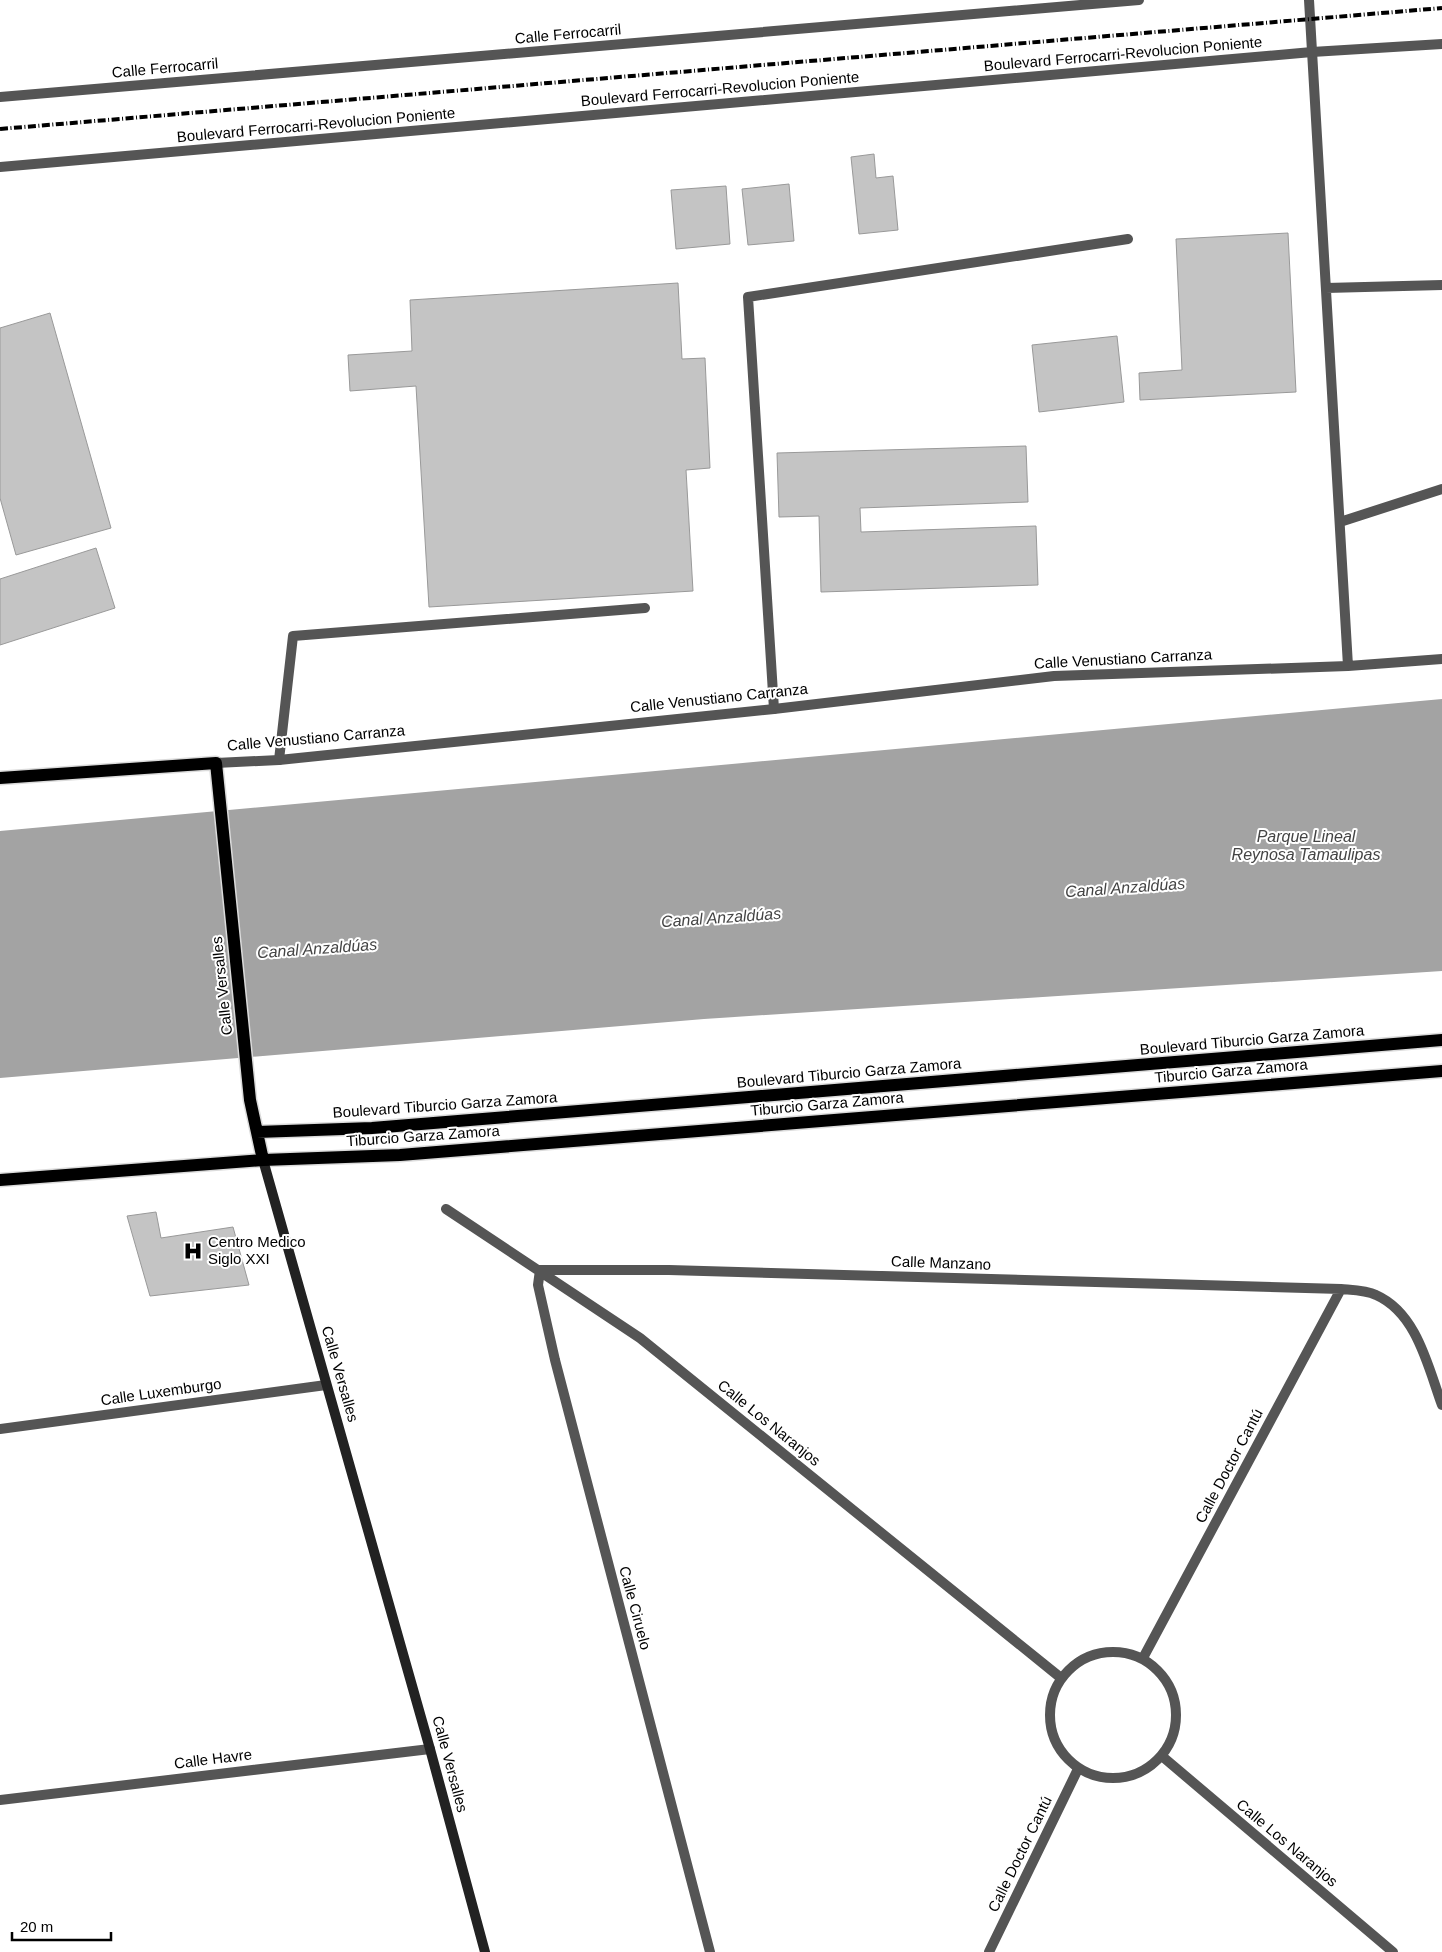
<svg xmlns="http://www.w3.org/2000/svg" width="1442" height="1952" viewBox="0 0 1442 1952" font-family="Arial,sans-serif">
<rect width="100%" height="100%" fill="#fff"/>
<path fill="#a3a3a3" d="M 1442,699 L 1442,971 L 704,1019 L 0,1078 L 0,831 Z"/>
<path fill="#c4c4c4" stroke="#999" d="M 874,154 L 876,178 L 893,176 L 898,230 L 859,234 L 851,157 Z
M 789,184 L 794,241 L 748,245 L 742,189 Z
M 726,186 L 730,244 L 676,249 L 671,190 Z
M 1288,233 L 1296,392 L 1140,400 L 1139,373 L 1182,370 L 1176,239 Z
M 678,283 L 682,359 L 705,358 L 710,468 L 686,470 L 693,591 L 429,607 L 416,386 L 350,391 L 348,355 L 412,351 L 410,300 Z
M 50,313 L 111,528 L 16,555 L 0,498 L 0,328 Z
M 1117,336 L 1124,402 L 1039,412 L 1032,345 Z
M 1026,446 L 1028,502 L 860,508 L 861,532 L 1036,526 L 1038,585 L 821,592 L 819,516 L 779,517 L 777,453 Z
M 96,548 L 115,608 L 0,645 L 0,579 Z
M 156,1212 L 161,1238 L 233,1227 L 249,1285 L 150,1296 L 127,1216 Z"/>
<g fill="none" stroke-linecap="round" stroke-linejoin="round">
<g stroke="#dbdbdb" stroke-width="15">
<path id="primary" d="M 0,778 L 216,763 L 250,1100 L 263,1160
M 257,1132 L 372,1128 L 1442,1040
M 0,1180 L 263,1160 L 400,1155 L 1442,1071"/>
</g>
<path stroke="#555" stroke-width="10" d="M 774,709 L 748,297 L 1128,239
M 279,760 L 293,636 L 645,608"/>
<path stroke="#555" stroke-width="10" d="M 1309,0 L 1348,666
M 1326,288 L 1442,285
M 1340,522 L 1442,489
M 216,763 L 279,760 L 774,709 L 1054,676 L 1348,666 L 1442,659
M 446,1209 L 640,1338 L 1061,1678
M 0,1429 L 326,1385
M1050 1715a63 63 0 1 1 126 0a63 63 0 1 1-126 0Z
M 1143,1658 L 1341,1289
M 1163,1757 L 1393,1952
M 0,1800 L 430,1749
M 710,1952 L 555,1360 L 538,1285 L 540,1270 L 669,1270 L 1341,1289 C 1352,1290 1366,1290 1376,1295 C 1417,1313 1428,1367 1442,1405
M 989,1952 L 1078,1769"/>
<path stroke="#555" stroke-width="10" d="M 0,97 L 1139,0
M 0,167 L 1312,52 L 1442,44"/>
<path stroke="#222" stroke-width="10" d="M 263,1160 L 430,1749 L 485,1952"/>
<use href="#primary" stroke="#000" stroke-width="12"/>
<path stroke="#000" stroke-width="4" stroke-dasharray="8 2.5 1 2.5" stroke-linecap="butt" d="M 0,129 L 1442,8"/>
</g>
<defs>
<g id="hospital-bare" transform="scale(1.5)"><path d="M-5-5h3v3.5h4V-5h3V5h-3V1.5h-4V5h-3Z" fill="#000" stroke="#fff" stroke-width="2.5" paint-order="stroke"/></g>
</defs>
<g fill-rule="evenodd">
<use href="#hospital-bare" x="193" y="1251"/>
</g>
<g text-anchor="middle" stroke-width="4" stroke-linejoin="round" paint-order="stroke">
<g font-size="15" fill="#000" stroke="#fff">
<text transform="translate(568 34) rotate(-5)" y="5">Calle Ferrocarril</text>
<text transform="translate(1123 54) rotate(-5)" y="5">Boulevard Ferrocarri-Revolucion Poniente</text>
<text transform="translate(165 68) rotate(-5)" y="5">Calle Ferrocarril</text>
<text transform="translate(720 89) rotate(-5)" y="5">Boulevard Ferrocarri-Revolucion Poniente</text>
<text transform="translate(316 125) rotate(-5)" y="5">Boulevard Ferrocarri-Revolucion Poniente</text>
<text transform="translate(1123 659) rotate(-3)" y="5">Calle Venustiano Carranza</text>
<text transform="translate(719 698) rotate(-6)" y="5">Calle Venustiano Carranza</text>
<text transform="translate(316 738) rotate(-5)" y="5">Calle Venustiano Carranza</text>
<text transform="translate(222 986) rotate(-96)" y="5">Calle Versalles</text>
<text transform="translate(1252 1040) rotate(-5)" y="5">Boulevard Tiburcio Garza Zamora</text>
<text transform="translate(1231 1071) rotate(-5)" y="5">Tiburcio Garza Zamora</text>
<text transform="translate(849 1073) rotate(-5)" y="5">Boulevard Tiburcio Garza Zamora</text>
<text transform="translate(827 1104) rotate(-5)" y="5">Tiburcio Garza Zamora</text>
<text transform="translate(445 1105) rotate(-4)" y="5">Boulevard Tiburcio Garza Zamora</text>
<text transform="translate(423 1136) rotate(-4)" y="5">Tiburcio Garza Zamora</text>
<text transform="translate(941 1263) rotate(2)" y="5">Calle Manzano</text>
<text transform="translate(340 1374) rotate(74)" y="5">Calle Versalles</text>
<text transform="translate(161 1392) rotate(-8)" y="5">Calle Luxemburgo</text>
<text transform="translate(769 1423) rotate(39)" y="5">Calle Los Naranjos</text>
<text transform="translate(1229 1466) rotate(-62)" y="5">Calle Doctor Cantú</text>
<text transform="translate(635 1608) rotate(75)" y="5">Calle Ciruelo</text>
<text transform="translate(213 1759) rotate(-7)" y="5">Calle Havre</text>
<text transform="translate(450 1764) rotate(75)" y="5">Calle Versalles</text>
<text transform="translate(1287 1843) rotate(40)" y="5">Calle Los Naranjos</text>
<text transform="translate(1020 1854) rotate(-64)" y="5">Calle Doctor Cantú</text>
</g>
<g font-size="15" fill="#000" stroke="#fff" text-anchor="start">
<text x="208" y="1247">Centro Medico<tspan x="208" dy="17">Siglo XXI</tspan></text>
</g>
<g font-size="16" font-style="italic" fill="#444" stroke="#fff">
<text x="1306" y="842">Parque Lineal<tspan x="1306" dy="18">Reynosa Tamaulipas</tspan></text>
<text transform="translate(1125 887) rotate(-4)" y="6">Canal Anzaldúas</text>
<text transform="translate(721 917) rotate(-4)" y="6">Canal Anzaldúas</text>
<text transform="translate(317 948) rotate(-4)" y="6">Canal Anzaldúas</text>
</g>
</g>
<path d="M12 1932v8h99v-8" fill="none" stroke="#000000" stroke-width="2.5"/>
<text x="20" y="1932" font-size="15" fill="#000000" stroke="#ffffff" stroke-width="4" paint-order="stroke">20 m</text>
</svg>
